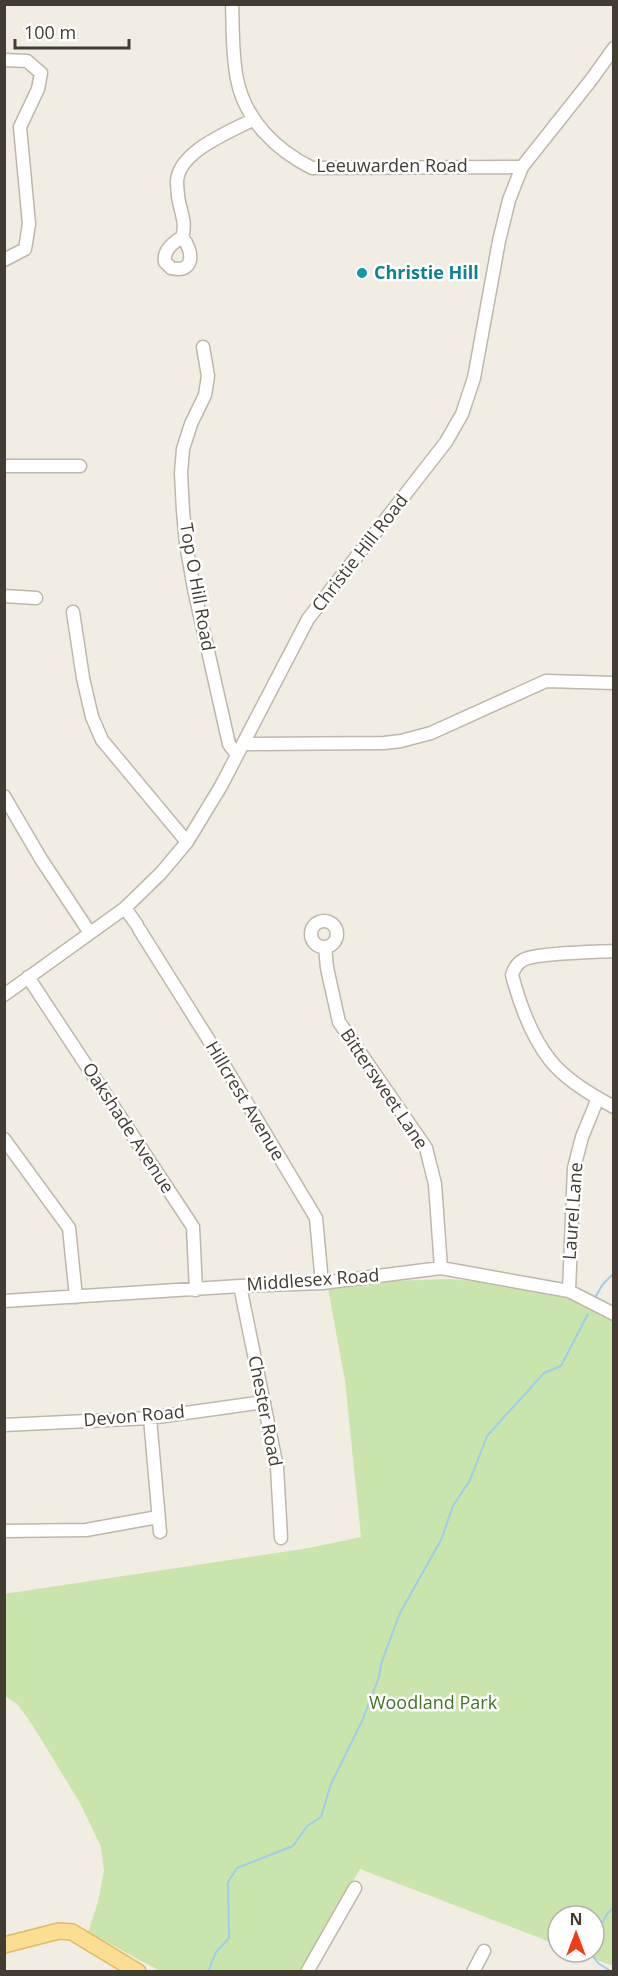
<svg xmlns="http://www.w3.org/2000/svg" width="618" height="1976" viewBox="0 0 618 1976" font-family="'Open Sans',sans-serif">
<rect width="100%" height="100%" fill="#f1ede3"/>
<path fill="#cae5ac" d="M 449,1279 L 497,1283 L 567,1295 L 613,1314 L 613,1966 L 576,1952 L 594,1952 L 594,1916 L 558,1916 L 558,1945 L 360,1869 L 303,1971 L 160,1971 L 88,1932 L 98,1902 L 104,1871 L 101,1847 L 80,1803 L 33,1726 L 18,1705 L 5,1696 L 4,1594 L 309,1548 L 361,1537 L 345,1381 L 327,1283 Z"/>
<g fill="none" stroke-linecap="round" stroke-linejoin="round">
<path stroke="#9fcced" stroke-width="2" d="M 596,1296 L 603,1284 L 614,1273
M 594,1938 L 607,1914 L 614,1907
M 590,1952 L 598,1963 L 612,1972
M 208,1972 L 216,1952 L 229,1938 L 228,1882 L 237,1868 L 293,1846 L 307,1826 L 321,1817 L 331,1784 L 362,1721 L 379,1677 L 381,1664 L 400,1613 L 441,1540 L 453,1506 L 470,1480 L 487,1436 L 544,1373 L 561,1366 L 588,1314"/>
<g stroke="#bfb7a9" stroke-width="15">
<path id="minor" d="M 232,4 C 233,29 232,55 237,79 C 245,120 276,150 312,168 L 522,167
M 4,60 L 27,61 L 41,73 L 38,89 L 20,127 L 29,224 L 25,249 L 4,260
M 182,237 C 173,243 163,250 165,262 L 171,268 C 195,274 194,251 182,237 C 187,223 180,211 178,196 C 178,192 177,187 177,182 C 178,151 230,132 254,119
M 203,347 L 208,376 L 205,395 L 191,424 L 183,449 L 181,473 L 183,511 L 186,544 L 194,589 L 229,744 L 237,755
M 4,466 L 80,466
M 4,596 L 36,598
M 73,612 L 83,678 L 92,717 L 102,740 L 187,842
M 243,744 L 384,743 L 401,741 L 431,733 L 546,681 L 614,683
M 4,796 L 41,859 L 90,933
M 125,908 L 137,925
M311 934a13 13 0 1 1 26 0a13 13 0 1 1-26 0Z
M 139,929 L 215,1050 L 316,1218 L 322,1283
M 325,947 L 327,968 L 339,1022 L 426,1148 L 435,1184 L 441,1268
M 614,951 C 596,952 535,953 523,960 C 517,963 514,969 512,975 C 520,1005 531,1036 550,1060 C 564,1078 593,1096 614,1107
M 28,977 L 193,1227 L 196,1290
M 4,995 L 125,908 L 161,873 L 187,842 L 221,786 L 308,619 L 446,442 L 462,414 L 474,378 L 499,241 L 509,200 L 522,167 L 591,80 L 614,48
M 4,1139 L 69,1228 L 76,1297
M 240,1286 L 277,1467 L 281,1538
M 569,1291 L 574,1168 L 582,1137 L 598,1098
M 4,1301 L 240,1286 L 322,1283 L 441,1268 L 569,1291 L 614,1314
M 150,1418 L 160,1532
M 4,1425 L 150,1418 L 264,1402
M 4,1531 L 86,1530 L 158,1517
M 307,1972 L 355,1888
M 473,1972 L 484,1951"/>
</g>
<g stroke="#dfbb62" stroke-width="18">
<path id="major" d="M 4,1945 L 59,1931 L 72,1932 L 138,1972"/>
</g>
<use href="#minor" stroke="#fff" stroke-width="12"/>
<use href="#major" stroke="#fbde91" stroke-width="15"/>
</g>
<circle fill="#0f9aa8" stroke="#fff" stroke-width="2" cx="362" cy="273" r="6"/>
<g text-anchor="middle" stroke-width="5" stroke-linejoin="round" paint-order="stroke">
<g font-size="18" fill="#423c33" stroke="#fff">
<text x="392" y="172">Leeuwarden Road</text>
<text transform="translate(360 553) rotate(-52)" y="6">Christie Hill Road</text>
<text transform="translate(197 587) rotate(80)" y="6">Top O Hill Road</text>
<text transform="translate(384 1089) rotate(56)" y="6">Bittersweet Lane</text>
<text transform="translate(245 1101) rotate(59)" y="6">Hillcrest Avenue</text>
<text transform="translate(128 1128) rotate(57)" y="6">Oakshade Avenue</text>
<text transform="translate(573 1211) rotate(-86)" y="6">Laurel Lane</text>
<text transform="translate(313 1280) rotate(-4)" y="6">Middlesex Road</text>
<text transform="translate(265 1411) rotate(79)" y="6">Chester Road</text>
<text transform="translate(134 1416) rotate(-5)" y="6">Devon Road</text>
</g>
<g font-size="18" font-weight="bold" fill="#0d838f" stroke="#fff" text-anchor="start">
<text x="374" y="279">Christie Hill</text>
</g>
<g font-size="18" fill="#437129" stroke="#fff">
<text x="433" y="1709">Woodland Park</text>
</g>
</g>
<rect width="618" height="1976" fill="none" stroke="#423c33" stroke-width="12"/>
<g transform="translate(576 1934)"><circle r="28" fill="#ffffff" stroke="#b3b1ad" stroke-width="1.5"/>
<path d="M0-4.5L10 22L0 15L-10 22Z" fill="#f43b17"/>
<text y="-9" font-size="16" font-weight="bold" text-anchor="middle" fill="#423c33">N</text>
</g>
<path d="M15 39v9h114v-9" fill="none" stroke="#423c33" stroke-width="3"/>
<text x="24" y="39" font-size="18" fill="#423c33" stroke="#ffffff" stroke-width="4.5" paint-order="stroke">100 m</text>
</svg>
